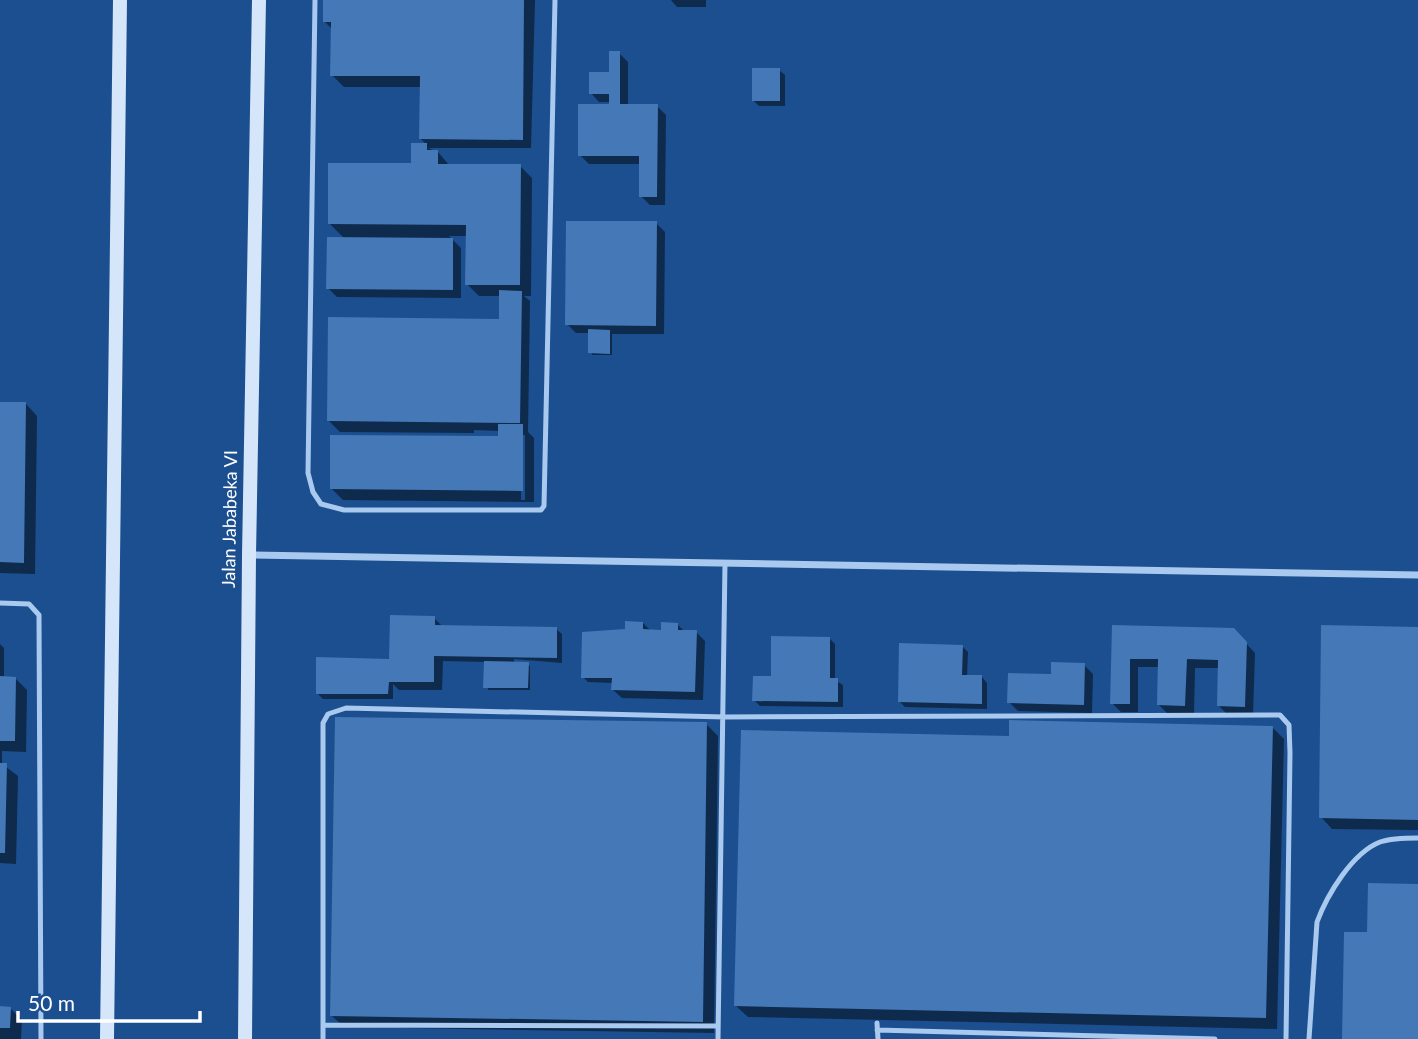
<svg xmlns="http://www.w3.org/2000/svg" width="1418" height="1039" viewBox="0 0 1418 1039" font-family="Lato,sans-serif">
<rect width="100%" height="100%" fill="#1b4f8f"/>
<path fill="#0007" fill-rule="evenodd" d="M 325,0 L 535,0 L 531,148 L 428,148 L 438,152 L 449,165 L 520,166 L 532,178 L 531,296 L 524,296 L 530,301 L 528,432 L 534,438 L 534,502 L 343,500 L 332,489 L 500,438 L 500,431 L 474,430 L 474,433 L 340,432 L 328,420 L 500,320 L 500,296 L 479,296 L 467,284 L 467,236 L 449,236 L 461,248 L 461,298 L 337,297 L 328,288 L 345,239 L 330,224 L 413,165 L 413,145 L 427,145 L 421,139 L 421,87 L 344,87 L 332,75 L 332,29 L 324,21 ZM 521,435 L 525,435 L 525,500 L 521,500 Z
M 671,0 L 706,0 L 706,7 L 677,7 Z
M 619,53 L 628,62 L 628,106 L 657,106 L 666,115 L 665,205 L 650,205 L 641,196 L 641,164 L 589,164 L 580,155 L 611,106 L 611,102 L 599,102 L 591,93 L 611,74 Z
M 779,70 L 785,75 L 785,106 L 759,106 L 753,100 Z
M 656,223 L 665,232 L 664,334 L 612,334 L 612,355 L 592,355 L 590,333 L 576,333 L 567,324 Z
M 0,404 L 26,404 L 37,416 L 35,574 L 0,573 Z
M 434,618 L 443,627 L 556,629 L 562,634 L 562,663 L 514,659 L 514,663 L 530,666 L 530,690 L 488,690 L 486,662 L 443,661 L 442,690 L 399,690 L 393,684 L 393,699 L 323,699 L 317,693 L 388,660 Z
M 643,623 L 651,631 L 662,632 L 678,625 L 685,632 L 696,632 L 705,641 L 703,700 L 622,698 L 613,690 L 613,683 L 588,682 L 583,677 L 627,631 Z
M 1114,627 L 1242,639 L 1255,653 L 1253,715 L 1228,715 L 1219,706 L 1220,668 L 1195,668 L 1194,714 L 1167,713 L 1159,705 L 1160,667 L 1138,667 L 1138,712 L 1121,712 L 1112,703 Z
M 1418,628 L 1418,830 L 1332,829 L 1321,817 Z
M 830,639 L 835,644 L 835,680 L 843,685 L 843,707 L 760,706 L 754,700 L 772,678 Z
M 0,644 L 4,648 L 4,678 L 15,678 L 27,690 L 26,752 L 2,751 L 2,764 L 18,776 L 16,864 L 0,863 Z
M 962,646 L 968,652 L 967,677 L 982,677 L 987,683 L 987,709 L 905,707 L 899,701 Z
M 1084,665 L 1093,674 L 1092,713 L 1018,711 L 1009,702 L 1053,676 Z
M 706,724 L 718,736 L 714,1033 L 344,1027 L 332,1016 Z
M 1272,727 L 1284,739 L 1277,1029 L 748,1017 L 736,1006 L 1010,738 Z
M 0,1008 L 10,1008 L 22,1020 L 21,1039 L 0,1039 Z"/>
<path fill="#4478b7" d="M 323,0 L 524,0 L 523,140 L 419,139 L 420,76 L 330,76 L 331,22 L 323,22 Z
M 609,51 L 620,51 L 620,104 L 658,104 L 657,197 L 639,197 L 639,156 L 578,156 L 578,104 L 609,104 L 609,94 L 589,94 L 589,72 L 609,72 Z
M 752,68 L 780,68 L 780,101 L 752,101 Z
M 411,143 L 427,143 L 427,150 L 438,150 L 438,164 L 521,164 L 520,285 L 465,285 L 466,225 L 328,224 L 328,163 L 411,163 Z
M 566,221 L 657,221 L 656,326 L 565,325 Z
M 327,237 L 453,238 L 453,290 L 326,289 Z
M 499,290 L 522,291 L 520,423 L 327,421 L 328,317 L 499,319 Z
M 588,329 L 610,330 L 610,354 L 588,353 Z
M 0,402 L 26,402 L 24,563 L 0,562 Z
M 498,424 L 523,424 L 523,491 L 330,489 L 330,435 L 498,436 Z
M 390,615 L 435,616 L 435,625 L 557,627 L 557,658 L 434,656 L 434,682 L 389,682 L 388,694 L 316,694 L 316,657 L 389,659 Z
M 625,621 L 643,622 L 643,629 L 661,630 L 661,622 L 678,623 L 678,630 L 697,630 L 695,692 L 611,690 L 612,678 L 581,678 L 582,632 L 625,629 Z
M 1112,625 L 1234,628 L 1247,642 L 1245,707 L 1217,706 L 1218,660 L 1187,659 L 1185,706 L 1157,705 L 1158,659 L 1130,659 L 1130,704 L 1110,704 Z
M 1321,625 L 1418,627 L 1418,820 L 1319,818 Z
M 771,636 L 830,637 L 830,678 L 838,678 L 838,702 L 752,701 L 753,676 L 771,676 Z
M 899,643 L 963,645 L 962,675 L 982,675 L 982,704 L 898,702 Z
M 484,661 L 529,662 L 528,688 L 483,688 Z
M 1051,662 L 1085,663 L 1084,705 L 1007,703 L 1008,673 L 1051,674 Z
M 0,676 L 16,677 L 15,741 L 0,741 Z
M 335,717 L 707,722 L 703,1022 L 330,1016 Z
M 1009,720 L 1273,726 L 1266,1018 L 734,1006 L 741,730 L 1009,736 Z
M 0,763 L 7,763 L 5,853 L 0,853 Z
M 1368,883 L 1418,884 L 1418,1039 L 1342,1039 L 1344,932 L 1367,932 Z
M 0,1006 L 11,1007 L 10,1028 L 0,1028 Z"/>
<g fill="none" stroke-linecap="round" stroke-linejoin="round">
<path stroke="#a9c9ee" stroke-width="5" d="M 315,0 L 308,473 L 313,492 L 321,504 L 344,510 L 541,510 L 544,506 L 555,0
M 0,603 L 29,604 L 39,615 L 41,1039
M 877,1023 L 878,1039
M 323,1025 L 718,1026
M 877,1030 L 1215,1039
M 323,1039 L 323,723 L 328,714 L 346,708 L 725,717 L 1280,715 L 1289,725 L 1290,753 L 1286,1039
M 718,1039 L 725,563
M 1309,1039 L 1317,922 C 1327,895 1352,853 1380,842 C 1392,838 1406,838 1418,838"/>
<path stroke="#a9c9ee" stroke-width="7" d="M 249,555 L 1418,575"/>
<path stroke="#d6e6fa" stroke-width="14" d="M 107,1039 L 120,0
M 245,1039 L 249,555 L 259,0"/>
</g>
<g text-anchor="middle" stroke-width="5" stroke-linejoin="round" paint-order="stroke">
<g font-size="18" fill="#fff" stroke="#1b4f8f">
<text transform="translate(230 519) rotate(-89)" y="6">Jalan Jababeka VI</text>
</g>
</g>
<path d="M18 1011v10h182v-10" fill="none" stroke="#ffffff" stroke-width="3.5"/>
<text x="28" y="1011" font-size="21" fill="#ffffff" stroke="#1b4f8f" stroke-width="5" paint-order="stroke">50 m</text>
</svg>
